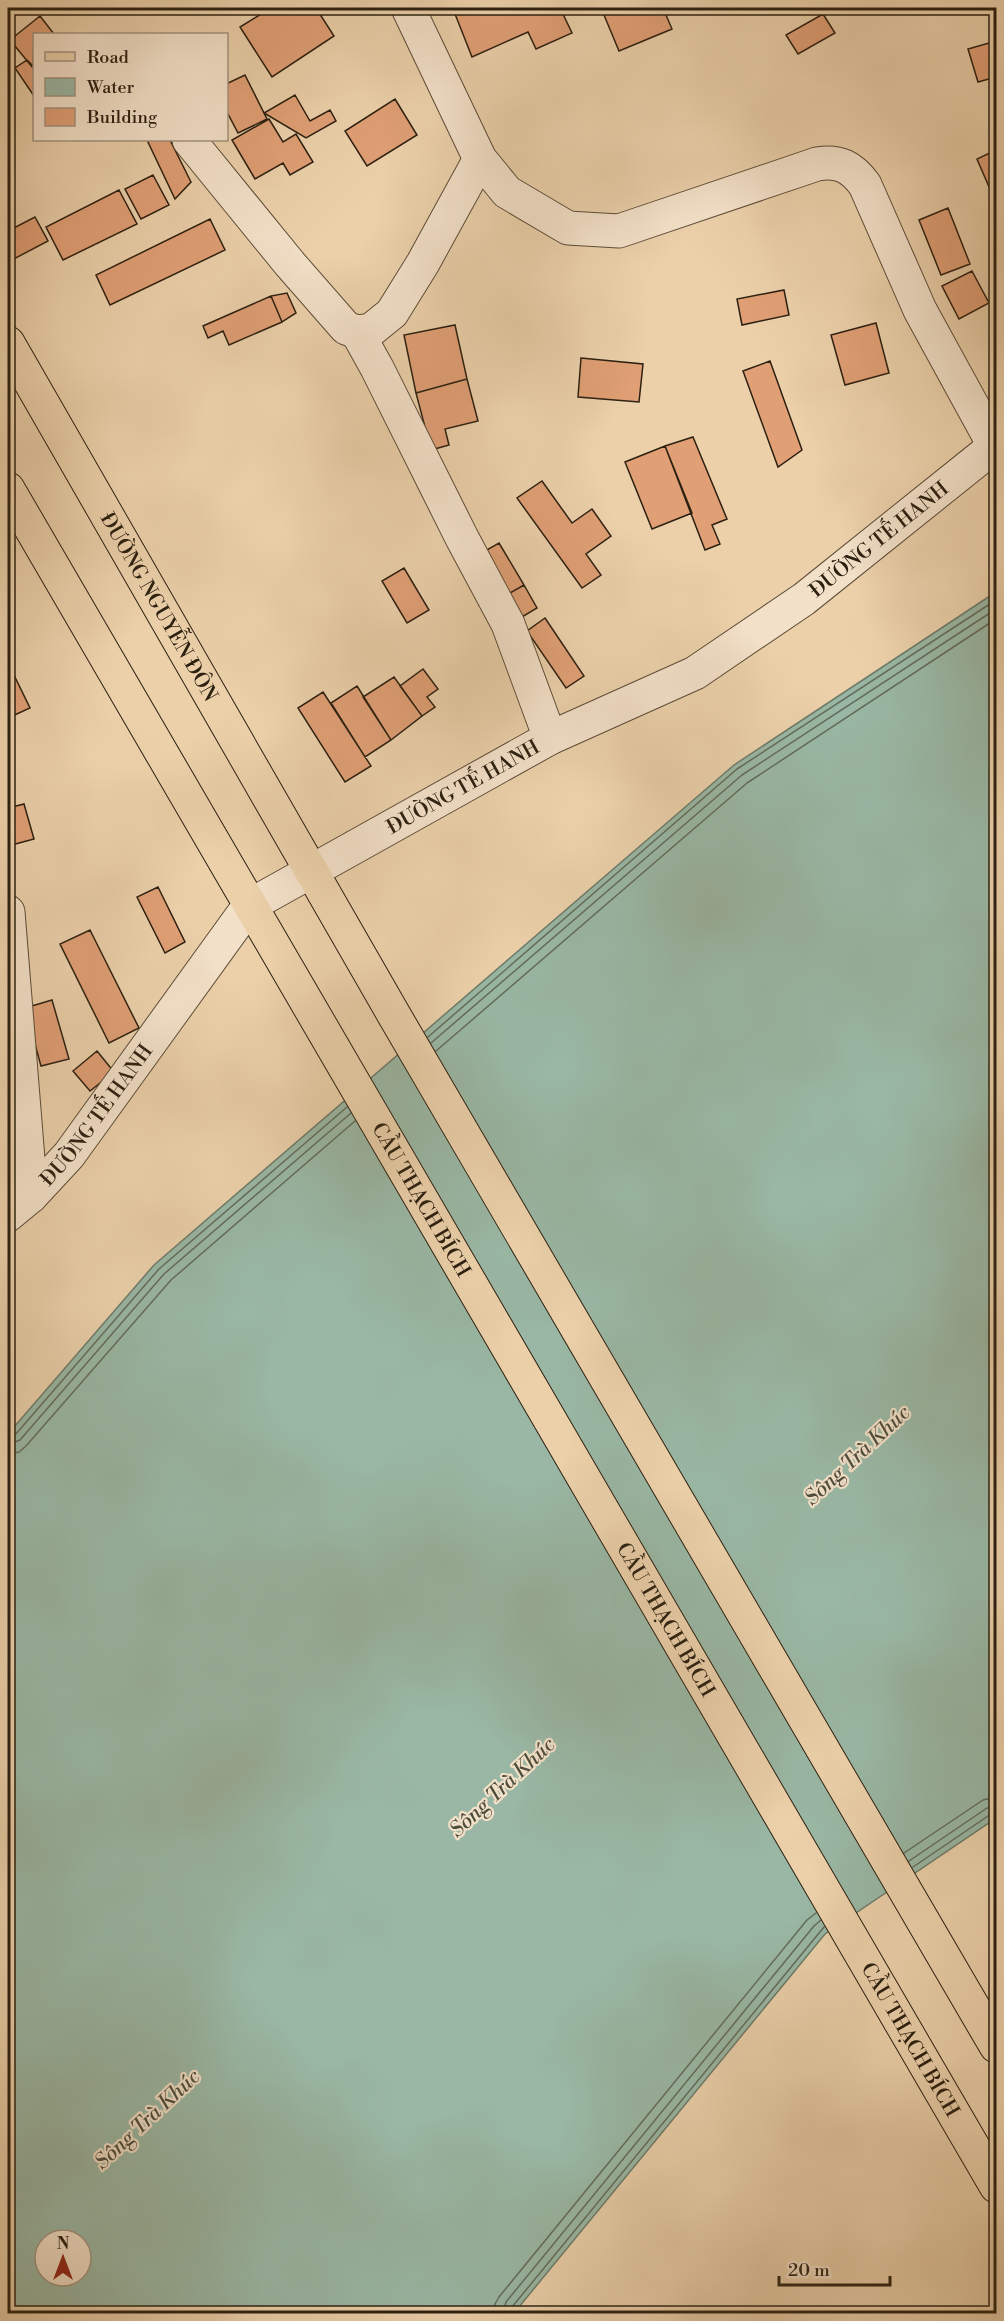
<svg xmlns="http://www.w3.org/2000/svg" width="1004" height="2321" viewBox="0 0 1004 2321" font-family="'Libre Bodoni',serif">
<rect width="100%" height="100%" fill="#ebd0aa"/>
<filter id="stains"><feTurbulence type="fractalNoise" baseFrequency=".00333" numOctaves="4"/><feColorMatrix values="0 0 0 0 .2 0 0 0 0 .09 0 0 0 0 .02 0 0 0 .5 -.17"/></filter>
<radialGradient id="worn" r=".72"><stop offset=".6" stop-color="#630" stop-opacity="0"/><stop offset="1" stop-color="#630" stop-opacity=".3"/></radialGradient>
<path fill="#99b7a4" stroke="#6d7b69" stroke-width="1.5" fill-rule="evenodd" d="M 996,592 L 996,1818 L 825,1934 L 514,2313 L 8,2314 L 8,1434 L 154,1265 L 734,765 ZM 45,2240 L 81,2240 L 81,2276 L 45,2276 Z"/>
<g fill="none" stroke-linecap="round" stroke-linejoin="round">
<path stroke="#626c5a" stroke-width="1.5" d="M 428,1037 L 737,769 L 996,600
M 431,1043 L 742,775 L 996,609
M 436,1051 L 747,783 L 996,619
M 8,1437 L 15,1435 L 159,1269 L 347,1107
M 8,1445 L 20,1440 L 164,1274 L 351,1113
M 8,1454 L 19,1452 L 26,1446 L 171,1280 L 355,1121
M 904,1853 L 983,1800 L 996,1797
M 909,1861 L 987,1808 L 996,1806
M 913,1867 L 991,1814 L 996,1813
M 494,2314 L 495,2304 L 499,2297 L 807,1920 L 816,1913
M 503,2314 L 506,2302 L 814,1926 L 821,1920
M 510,2314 L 512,2307 L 824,1927"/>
</g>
<path fill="#e09f75" stroke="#2c2011" stroke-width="1.5" d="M 271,8 L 316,8 L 334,36 L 272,77 L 240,27 Z
M 469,8 L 560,8 L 572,33 L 536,49 L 528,32 L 472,57 L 455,14 Z
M 621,8 L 663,8 L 672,29 L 619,51 L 604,15 Z
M 823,14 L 835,33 L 798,54 L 786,35 Z
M 40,16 L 54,34 L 34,34 L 33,68 L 10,40 Z
M 996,41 L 996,77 L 978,82 L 968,49 Z
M 27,60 L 34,67 L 34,96 L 15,68 Z
M 245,75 L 267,119 L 238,133 L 226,110 L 226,84 Z
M 295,95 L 310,121 L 330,110 L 336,121 L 306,138 L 264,113 Z
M 395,99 L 417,135 L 367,166 L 345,131 Z
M 269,119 L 283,142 L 296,134 L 313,162 L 290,175 L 283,163 L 255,179 L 232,140 Z
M 147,140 L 170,140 L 191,182 L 175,199 Z
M 996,150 L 996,203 L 977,159 Z
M 153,175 L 169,205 L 141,219 L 125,189 Z
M 119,190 L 137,224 L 63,260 L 46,227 Z
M 948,208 L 970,264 L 941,275 L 919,220 Z
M 35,217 L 48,241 L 8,262 L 8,231 Z
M 210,219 L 225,250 L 110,305 L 96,275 Z
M 972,271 L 989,303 L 959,319 L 942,286 Z
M 784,290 L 789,315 L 742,325 L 737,299 Z
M 287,293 L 296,313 L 282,322 L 271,296 Z
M 271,296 L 282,322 L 229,345 L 223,331 L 208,338 L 203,326 Z
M 876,323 L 889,373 L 845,385 L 831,335 Z
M 455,325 L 467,379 L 416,393 L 404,335 Z
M 581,358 L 643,364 L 639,402 L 578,397 Z
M 770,361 L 802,450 L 778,467 L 743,371 Z
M 467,379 L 478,421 L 445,429 L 449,445 L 431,450 L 416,393 Z
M 693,437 L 727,519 L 712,525 L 720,544 L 705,550 L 665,446 Z
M 665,446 L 692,513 L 652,529 L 625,462 Z
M 542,481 L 572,523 L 592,509 L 611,536 L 586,554 L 601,575 L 582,588 L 517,498 Z
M 499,543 L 524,585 L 503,597 L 478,555 Z
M 404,568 L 429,610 L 407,623 L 382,581 Z
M 524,585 L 537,608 L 517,620 L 503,597 Z
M 545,618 L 584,676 L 566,688 L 527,631 Z
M 11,669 L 30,708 L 8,718 L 8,670 Z
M 423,669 L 438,689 L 427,697 L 435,707 L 422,716 L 400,686 Z
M 394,677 L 422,716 L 391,740 L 363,697 Z
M 357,686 L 391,740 L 365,757 L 331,703 Z
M 323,692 L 371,766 L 345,782 L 298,708 Z
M 24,804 L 34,839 L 8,846 L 8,808 Z
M 158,887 L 185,942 L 165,953 L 137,897 Z
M 90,930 L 139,1028 L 109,1043 L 60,944 Z
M 52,1000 L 69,1059 L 41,1066 L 25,1008 Z
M 97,1051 L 114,1072 L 90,1091 L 73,1071 Z"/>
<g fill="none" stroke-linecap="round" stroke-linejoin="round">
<g stroke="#5c4c37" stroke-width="35">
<g id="minor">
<path d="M 408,8 L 480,159 L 507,192 L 568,228 L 619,231 L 817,164 C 839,160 852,167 865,185 L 920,310 L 995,447"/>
<path d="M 189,140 L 290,264 L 346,328 L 357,332 L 371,330 L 392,313 L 423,263 L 480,159"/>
<path d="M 357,332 L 377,368 L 462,538 L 508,624 L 550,738"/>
<path d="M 8,912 L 31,1196"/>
<path id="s1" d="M 8,1215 L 31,1196 L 69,1155 L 249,906 L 550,738 L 695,673 L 804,599 L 996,445"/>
</g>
</g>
<g stroke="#2c2011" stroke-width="35">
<g id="major">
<path id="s2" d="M 8,343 L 394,1015 L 996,2046"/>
<path id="s3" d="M 8,489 L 996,2186"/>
</g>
</g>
<use href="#minor" stroke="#f2e0c8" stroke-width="33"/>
<use href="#major" stroke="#ebd0aa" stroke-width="33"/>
</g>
<g text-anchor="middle" stroke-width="4.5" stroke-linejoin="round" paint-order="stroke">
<g font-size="20" fill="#2c2011" stroke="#f2e0c8">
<text dy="7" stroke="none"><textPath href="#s1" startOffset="1124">ĐƯỜNG TẾ HANH</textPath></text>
<text dy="7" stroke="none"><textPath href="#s2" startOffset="304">ĐƯỜNG NGUYỄN ĐÔN</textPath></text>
<text dy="7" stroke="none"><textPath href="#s1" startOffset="638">ĐƯỜNG TẾ HANH</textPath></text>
<text dy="7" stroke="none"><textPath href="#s1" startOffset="134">ĐƯỜNG TẾ HANH</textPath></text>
<text dy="7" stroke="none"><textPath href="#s3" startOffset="822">CẦU THẠCH BÍCH</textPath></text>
<text dy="7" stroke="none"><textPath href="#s3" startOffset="1308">CẦU THẠCH BÍCH</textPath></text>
<text dy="7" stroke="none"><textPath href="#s3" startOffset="1794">CẦU THẠCH BÍCH</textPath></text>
</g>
<g font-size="21" font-style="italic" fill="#4d4d3d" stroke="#f2e0c8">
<text transform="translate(857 1455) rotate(-43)" y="7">Sông Trà Khúc</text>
<text transform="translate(502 1787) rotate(-43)" y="7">Sông Trà Khúc</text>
<text transform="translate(147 2119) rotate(-43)" y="7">Sông Trà Khúc</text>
</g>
</g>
<rect width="1004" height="2321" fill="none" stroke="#ebd0aa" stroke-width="30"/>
<rect x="9" y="9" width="986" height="2303" fill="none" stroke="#2c2011" stroke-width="3"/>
<rect x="15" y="15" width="974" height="2291" fill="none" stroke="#2c2011" stroke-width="1.5"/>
<rect x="33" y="33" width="195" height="108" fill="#f2e0c8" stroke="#a3937f" stroke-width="1.5"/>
<rect x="45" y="52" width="30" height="9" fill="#ebd0aa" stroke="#a3937f" stroke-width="1.5"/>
<text x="87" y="63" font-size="18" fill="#2c2011">Road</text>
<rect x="45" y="78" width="30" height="18" fill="#99b7a4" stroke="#a3937f" stroke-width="1.5"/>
<text x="87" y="93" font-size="18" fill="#2c2011">Water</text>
<rect x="45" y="108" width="30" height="18" fill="#e09f75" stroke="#a3937f" stroke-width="1.5"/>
<text x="87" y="123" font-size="18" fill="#2c2011">Building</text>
<g transform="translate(63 2258)"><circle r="28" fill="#f2e0c8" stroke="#a3937f" stroke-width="1.5"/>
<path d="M0-4.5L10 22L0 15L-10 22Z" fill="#8f2418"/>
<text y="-9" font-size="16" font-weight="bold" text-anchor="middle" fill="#2c2011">N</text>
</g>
<path d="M779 2276v9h111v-9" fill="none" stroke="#2c2011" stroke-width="3"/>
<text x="788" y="2276" font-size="18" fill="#2c2011" stroke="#f2e0c8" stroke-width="4.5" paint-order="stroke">20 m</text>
<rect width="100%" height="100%" filter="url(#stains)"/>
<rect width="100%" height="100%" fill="url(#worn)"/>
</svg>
